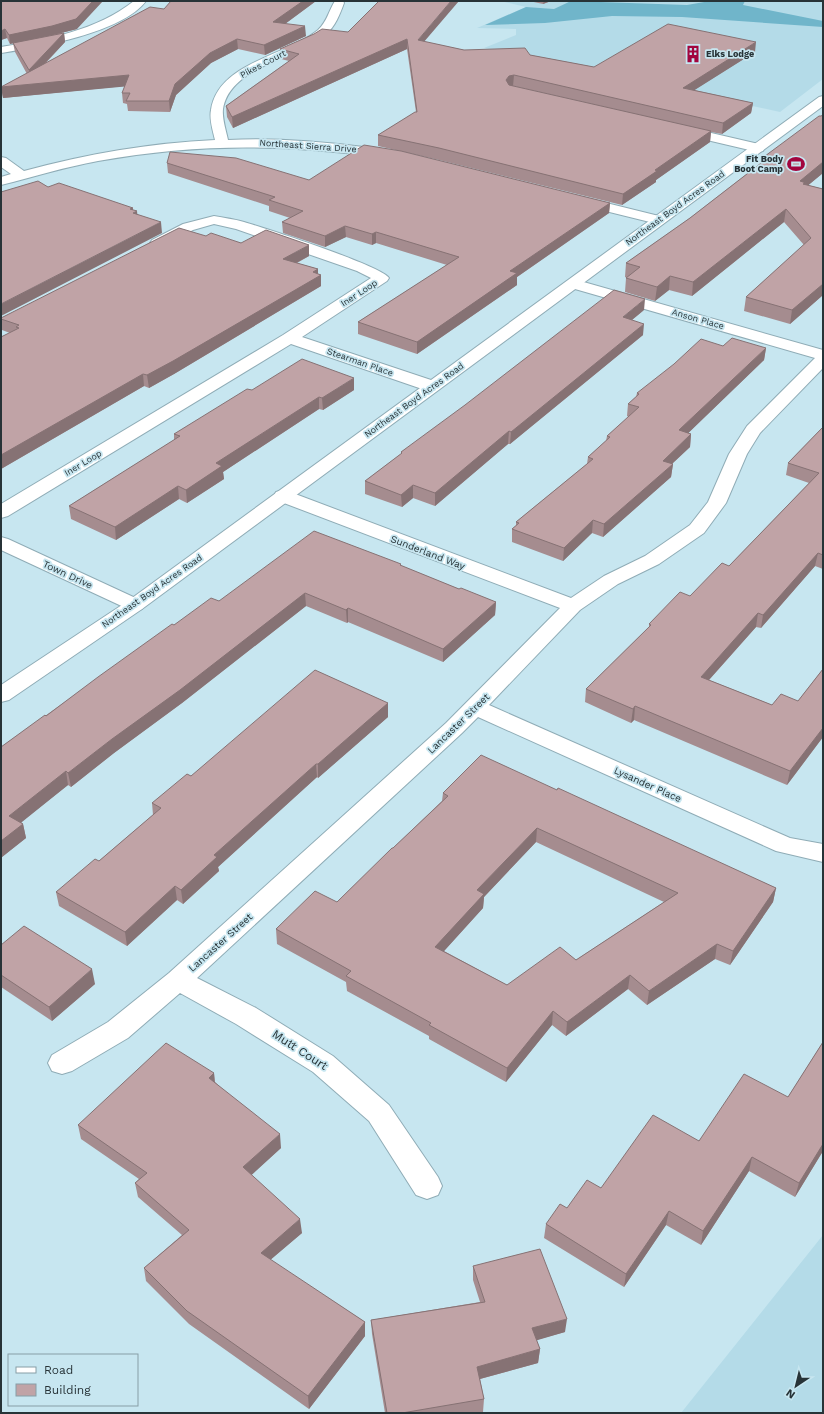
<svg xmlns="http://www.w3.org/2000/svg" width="824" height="1414" viewBox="0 0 824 1414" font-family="'Work Sans',sans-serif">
<rect width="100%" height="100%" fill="#c7e6f0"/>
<path fill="#b4dbe8" d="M 500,1 L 823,1 L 823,79 L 780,112 L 484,48 L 516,35 L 516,29 L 477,28 L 526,7 Z
M 823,1235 L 823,1413 L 681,1413 Z"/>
<path fill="#70b5ca" d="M 571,1 L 687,5 L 710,1 L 745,1 L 743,5 L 823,21 L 823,27 L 682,17 L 612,16 L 545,23 L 485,25 L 526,7 L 554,9 Z"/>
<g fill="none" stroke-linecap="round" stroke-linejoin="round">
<g stroke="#8facb6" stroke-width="2">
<path id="street" d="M 134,1 L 146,1 C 122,33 39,47 1,53 L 1,47 C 48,39 96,31 134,1 Z
M 335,1 L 343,1 L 344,3 C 340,14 335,27 326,34 C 297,59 230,66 223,109 C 222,119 226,130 228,140 C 281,137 334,143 387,150 L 392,151 L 393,154 L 392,157 L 387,158 C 287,144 198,143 98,161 C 65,167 33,177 1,185 L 1,177 L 11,174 L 1,167 L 1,157 L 6,158 L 24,171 C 86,154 150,143 215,140 C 213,131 209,119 211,110 C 218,62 287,56 318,30 C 327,22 329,10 335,1 Z
M 681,126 L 763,145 L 764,148 L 763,151 L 758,152 L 677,133 L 675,130 L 677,127 Z
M 582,197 L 663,217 L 665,220 L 663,223 L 658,224 L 577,204 L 575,201 L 577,198 Z
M 214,216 C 224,218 234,219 244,222 C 265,228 382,266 389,278 L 387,281 L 302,337 L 437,382 L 439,386 L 437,390 L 431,391 L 425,390 L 291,344 L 8,516 L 1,518 L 1,504 L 283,335 L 371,278 L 357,271 L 236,229 L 214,224 L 193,230 L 162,246 L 157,247 L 152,246 L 150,243 L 152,240 L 183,224 Z
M 573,279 L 823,350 L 823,368 L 760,433 L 747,454 L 726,503 L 704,533 L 659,564 L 618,584 L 580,610 L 489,705 L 790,838 L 823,844 L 823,862 L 776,851 L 478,717 L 462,733 L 197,978 L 256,1008 L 333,1056 L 389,1105 L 438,1177 L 442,1186 L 438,1195 L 427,1199 L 416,1195 L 369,1121 L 313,1072 L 236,1024 L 180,993 L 128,1038 L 72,1071 L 62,1074 L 52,1071 L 48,1063 L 52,1055 L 108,1022 L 169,973 L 446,723 L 560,608 L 276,500 L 274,496 L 276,492 L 283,490 L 290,492 L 571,598 L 604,576 L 645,556 L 690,525 L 708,502 L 729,454 L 747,426 L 815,358 L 568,287 L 565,284 L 568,281 Z
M 1,537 L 8,539 L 142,601 L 145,605 L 142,609 L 135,611 L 128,609 L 1,550 Z"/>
</g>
<g stroke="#8facb6" stroke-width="2">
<path id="secondary" d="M 823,96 L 823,106 L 142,609 L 9,700 L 1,702 L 1,685 L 128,601 L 819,97 Z"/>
</g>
<use href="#street" fill="#fff" fill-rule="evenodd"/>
<use href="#secondary" fill="#fff" fill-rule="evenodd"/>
</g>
<path fill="#a58c8f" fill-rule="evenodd" d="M 1,1 L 77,29 L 61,33 L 64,33 L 65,42 L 44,65 L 164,9 L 316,1 L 285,24 L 306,36 L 265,55 L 238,49 L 211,63 L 176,95 L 170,112 L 128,111 L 127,104 L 123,103 L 122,93 L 125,86 L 3,98 L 1,87 L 27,74 L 15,52 L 13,43 L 10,44 L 7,38 L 1,40 Z
M 529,1 L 551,1 L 543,4 Z
M 348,32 L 425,42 L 464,50 L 530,55 L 594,67 L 755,52 L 694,90 L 753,103 L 751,113 L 722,134 L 711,132 L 710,142 L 656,180 L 656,182 L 622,205 L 439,160 L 378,146 L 378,135 L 416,112 L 407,49 L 233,128 L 227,117 L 226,106 L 289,61 L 281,59 L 280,49 ZM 512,86 L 513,86 L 662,120 Z
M 823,115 L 823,173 L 808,185 L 823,189 L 823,295 L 790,324 L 744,311 L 746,297 L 804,245 L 784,222 L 692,296 L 669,290 L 655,301 L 625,292 L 626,278 L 627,278 L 625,277 L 626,263 L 690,218 L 761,163 L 761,159 Z
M 167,163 L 309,180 L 610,203 L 609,213 L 517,277 L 517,285 L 417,354 L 358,334 L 358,322 L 447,265 L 376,243 L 372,245 L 346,237 L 325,247 L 283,233 L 282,222 L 290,218 L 269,211 L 269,206 L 168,173 Z
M 206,236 L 309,256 L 297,263 L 318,269 L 318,274 L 321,275 L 321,286 L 174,374 L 149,388 L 144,386 L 1,469 L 1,337 L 10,333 L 2,330 L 1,324 L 1,318 Z
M 644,310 L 632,320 L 643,335 L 510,444 L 508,444 L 435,506 L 413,498 L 402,507 L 365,494 L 365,481 L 401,454 L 401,452 Z
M 723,346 L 766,348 L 764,360 L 688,433 L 691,434 L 690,447 L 672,464 L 673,464 L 671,477 L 603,537 L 592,533 L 563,561 L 512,542 L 512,529 L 516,526 L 516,522 L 587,464 L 588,457 L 606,441 L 607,436 L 629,417 L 627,416 L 628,404 L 636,397 L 637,393 Z
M 252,390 L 354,390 L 323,410 L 319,409 L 223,472 L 224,479 L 187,503 L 179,499 L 116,540 L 71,519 L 69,506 L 174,440 L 174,434 Z
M 823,427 L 823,569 L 815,566 L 761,628 L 756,627 L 709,680 L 772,705 L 798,701 L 823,669 L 823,737 L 787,785 L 634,720 L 631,723 L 585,702 L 586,689 L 649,627 L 649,624 L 690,596 L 729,566 L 809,483 L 786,475 L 788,463 Z
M 401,564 L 401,566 L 459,589 L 496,602 L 495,615 L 443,662 L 348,622 L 347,623 L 306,606 L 182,703 L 114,753 L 71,787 L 68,785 L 21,822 L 23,824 L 26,838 L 2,857 L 1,856 L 1,747 L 174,625 L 219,601 Z
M 388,703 L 388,717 L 318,778 L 317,777 L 218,867 L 219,871 L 183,904 L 177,900 L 127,946 L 59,906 L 56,892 L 99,861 L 153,815 L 152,803 L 191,776 Z
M 557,790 L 776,888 L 773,902 L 730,965 L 715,959 L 647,1005 L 628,989 L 566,1036 L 552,1025 L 506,1082 L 429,1039 L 429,1036 L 347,991 L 346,982 L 277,944 L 276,929 L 337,902 L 442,801 L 443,793 ZM 536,842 L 664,902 L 576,960 L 507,985 L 444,951 L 483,908 L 484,897 Z
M 1,945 L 95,984 L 52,1021 L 1,987 Z
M 823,1042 L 823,1151 L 795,1197 L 749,1171 L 701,1245 L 666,1225 L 624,1287 L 544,1238 L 546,1224 L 567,1208 L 601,1188 L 788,1097 Z
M 214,1073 L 215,1082 L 281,1148 L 251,1175 L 302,1233 L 270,1260 L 365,1322 L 365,1336 L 309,1409 L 189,1324 L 146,1281 L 144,1268 L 182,1235 L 138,1197 L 135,1183 L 139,1179 L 81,1139 L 78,1125 Z
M 473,1266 L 565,1332 L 536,1340 L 540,1349 L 538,1363 L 480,1379 L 484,1399 L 483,1412 L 478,1413 L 385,1413 L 372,1334 L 371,1320 L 480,1302 L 473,1280 Z"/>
<path fill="#867274" d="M 93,1 L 103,1 L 77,29 L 53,35 L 10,44 L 9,35 Z
M 303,1 L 316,1 L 274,32 L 273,22 Z
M 451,1 L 459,1 L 417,50 L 418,40 Z
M 544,1 L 551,1 L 543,4 Z
M 305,26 L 306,36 L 265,55 L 264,45 Z
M 5,29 L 7,38 L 1,40 L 1,31 Z
M 64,33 L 65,42 L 30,79 L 29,70 Z
M 237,39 L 238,49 L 211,63 L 176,95 L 170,112 L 169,101 L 175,84 L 210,53 Z
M 407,39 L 407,49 L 233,128 L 232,117 Z
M 756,42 L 755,52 L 682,98 L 683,88 Z
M 129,75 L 130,86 L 3,98 L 1,87 Z
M 514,75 L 513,86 L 509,87 L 506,80 L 509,76 Z
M 753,103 L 751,113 L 722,134 L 723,123 Z
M 711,131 L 710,142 L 656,180 L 656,182 L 622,205 L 623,194 L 655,170 Z
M 823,162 L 823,173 L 805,188 L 800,181 Z
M 610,203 L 609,213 L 517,277 L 517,285 L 417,354 L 417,342 L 510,271 Z
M 133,208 L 133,213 L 137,211 L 138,222 L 130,209 Z
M 786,209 L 784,222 L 692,296 L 693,282 Z
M 161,222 L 162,233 L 1,316 L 1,304 Z
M 345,226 L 346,237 L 325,247 L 325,236 Z
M 376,232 L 376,243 L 372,245 L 372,234 Z
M 309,245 L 309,256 L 283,270 L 283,259 Z
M 318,269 L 318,276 L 321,275 L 321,286 L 174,374 L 149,388 L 147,375 Z
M 670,276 L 669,290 L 655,301 L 657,287 Z
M 823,284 L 823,295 L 790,324 L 792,310 Z
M 645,299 L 644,310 L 622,328 L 623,317 Z
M 644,324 L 643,335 L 510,444 L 511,432 Z
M 766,348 L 764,360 L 678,443 L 679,430 Z
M 143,374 L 144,386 L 1,469 L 1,455 Z
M 354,378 L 354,390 L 323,410 L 322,398 Z
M 319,397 L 319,409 L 223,472 L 224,479 L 187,503 L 186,490 L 216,463 Z
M 509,431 L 508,444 L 435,506 L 435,493 Z
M 691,434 L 690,447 L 661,474 L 663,461 Z
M 673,464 L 671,477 L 603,537 L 604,524 Z
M 413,485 L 413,498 L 402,507 L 401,495 Z
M 178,486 L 179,499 L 116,540 L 115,527 Z
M 593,520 L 592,533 L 563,561 L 564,548 Z
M 818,553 L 815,566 L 761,628 L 763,615 Z
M 305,593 L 306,606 L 182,703 L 114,753 L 71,787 L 68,773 L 112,739 Z
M 496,602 L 495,615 L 443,662 L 443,649 Z
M 348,608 L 348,622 L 347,623 L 346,610 Z
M 758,613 L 756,627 L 699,691 L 701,677 Z
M 388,703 L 388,717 L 318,778 L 318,764 Z
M 635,706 L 634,720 L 631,723 L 633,709 Z
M 823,728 L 823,737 L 787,785 L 790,771 Z
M 316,764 L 317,777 L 218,867 L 219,871 L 183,904 L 181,890 L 214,855 Z
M 66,771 L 68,785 L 12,830 L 9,816 Z
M 23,824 L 26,838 L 2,857 L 1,853 L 1,841 Z
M 537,828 L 536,842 L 484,897 L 483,908 L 435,961 L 435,947 L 477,890 Z
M 175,886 L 177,900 L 127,946 L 125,932 Z
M 776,888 L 773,902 L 730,965 L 733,951 Z
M 717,944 L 715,959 L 647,1005 L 649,991 Z
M 92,969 L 95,984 L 52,1021 L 49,1007 Z
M 630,975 L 628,989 L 566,1036 L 567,1022 Z
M 553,1011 L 552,1025 L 506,1082 L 507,1068 Z
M 214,1073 L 215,1087 L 209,1078 Z
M 280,1134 L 281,1148 L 245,1181 L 243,1167 Z
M 823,1144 L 823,1151 L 795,1197 L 799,1183 Z
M 752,1157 L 749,1171 L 701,1245 L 703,1231 Z
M 669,1211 L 666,1225 L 624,1287 L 626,1274 Z
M 300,1219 L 302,1233 L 262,1267 L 261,1253 Z
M 567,1319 L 565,1332 L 531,1342 L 532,1328 Z
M 365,1322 L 365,1336 L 309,1409 L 308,1396 Z
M 540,1349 L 538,1363 L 476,1380 L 477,1367 Z"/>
<path fill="#c0a3a6" stroke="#867274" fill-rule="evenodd" d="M 1,1 L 93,1 L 76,19 L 52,26 L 9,35 L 5,29 L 1,31 Z
M 171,1 L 303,1 L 273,22 L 305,26 L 264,45 L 237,39 L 210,53 L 175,84 L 169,101 L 126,101 L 130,93 L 122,93 L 129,75 L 1,87 L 150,7 L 164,9 Z
M 379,1 L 451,1 L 418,40 L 464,50 L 525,48 L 530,55 L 594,67 L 668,24 L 756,42 L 683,88 L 753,103 L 723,123 L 514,75 L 509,76 L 506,80 L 509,85 L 711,131 L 655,170 L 657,171 L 623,194 L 439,148 L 378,135 L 415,112 L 417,112 L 407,39 L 232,117 L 226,106 L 299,54 L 280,49 L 314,34 L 322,29 L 348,32 Z
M 64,33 L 29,70 L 13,43 Z
M 823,115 L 823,162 L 800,181 L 806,183 L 803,184 L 823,189 L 823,284 L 792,310 L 746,297 L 811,238 L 786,209 L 693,282 L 670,276 L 657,287 L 626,278 L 640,267 L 626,263 L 690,218 L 765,160 L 761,159 L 819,116 L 821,116 Z
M 364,145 L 401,151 L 610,203 L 510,271 L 517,273 L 417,342 L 358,322 L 459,257 L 376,232 L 372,234 L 345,226 L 325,236 L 282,222 L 303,211 L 269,200 L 275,197 L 167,163 L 170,152 L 236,158 L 309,180 Z
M 38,181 L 48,187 L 59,183 L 133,208 L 130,209 L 137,211 L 133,213 L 161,222 L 1,304 L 1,192 Z
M 179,228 L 206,236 L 211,233 L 241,243 L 266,230 L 309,245 L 283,259 L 318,269 L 313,272 L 321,275 L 173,361 L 147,375 L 143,374 L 1,455 L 1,337 L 19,328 L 16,327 L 19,325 L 1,319 L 1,318 Z
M 614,290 L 645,299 L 623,317 L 644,324 L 511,432 L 509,431 L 435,493 L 413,485 L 401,495 L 365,481 L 402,453 L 401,452 L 465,405 Z
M 732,338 L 766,348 L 679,430 L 691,434 L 663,461 L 673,464 L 604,524 L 593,520 L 564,548 L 512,529 L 519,523 L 516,522 L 593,459 L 588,457 L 610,437 L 607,436 L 639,407 L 628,404 L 639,394 L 637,393 L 674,364 L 701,339 L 723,346 Z
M 302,359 L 354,378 L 322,398 L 319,397 L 216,463 L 222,466 L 186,490 L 178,486 L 115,527 L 69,506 L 180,436 L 174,434 L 247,389 L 252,390 Z
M 823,427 L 823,555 L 818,553 L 763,615 L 758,613 L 701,677 L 772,705 L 781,694 L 798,701 L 823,669 L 823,728 L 790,771 L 635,706 L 633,709 L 586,689 L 651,625 L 649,624 L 680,592 L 690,596 L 722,563 L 729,566 L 819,473 L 788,463 Z
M 314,531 L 401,564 L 400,565 L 459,589 L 461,588 L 496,602 L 443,649 L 348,608 L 346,610 L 305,593 L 180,690 L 112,739 L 68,773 L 66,771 L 9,816 L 23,824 L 1,841 L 1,747 L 45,715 L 46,716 L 98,677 L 172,624 L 174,625 L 211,598 L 219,601 Z
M 315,670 L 388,703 L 318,764 L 316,764 L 214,855 L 217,857 L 181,890 L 175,886 L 125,932 L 56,892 L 95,859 L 99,861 L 161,808 L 152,803 L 187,774 L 191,776 Z
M 481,755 L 557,790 L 558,788 L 776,888 L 733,951 L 717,944 L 649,991 L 630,975 L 567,1022 L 553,1011 L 507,1068 L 429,1025 L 431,1023 L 346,976 L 351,971 L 276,929 L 315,891 L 337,902 L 392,848 L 393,848 L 448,796 L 443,793 ZM 537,828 L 678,893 L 576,960 L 560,947 L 507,985 L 435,947 L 484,894 L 477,890 Z
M 24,926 L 92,969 L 49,1007 L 1,975 L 1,945 Z
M 823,1042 L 823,1144 L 799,1183 L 752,1157 L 703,1231 L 669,1211 L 626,1274 L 546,1224 L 560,1204 L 567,1208 L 587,1180 L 601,1188 L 653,1115 L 699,1141 L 744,1074 L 788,1097 Z
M 166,1043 L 214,1073 L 209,1078 L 280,1134 L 243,1167 L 300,1219 L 261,1253 L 365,1322 L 308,1396 L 187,1311 L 144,1268 L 189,1230 L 135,1183 L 147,1173 L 78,1125 Z
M 540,1249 L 567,1319 L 532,1328 L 540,1349 L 477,1367 L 484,1399 L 402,1413 L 387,1413 L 371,1320 L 485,1302 L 473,1266 Z"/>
<defs>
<g id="building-bare" transform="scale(1.38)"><path d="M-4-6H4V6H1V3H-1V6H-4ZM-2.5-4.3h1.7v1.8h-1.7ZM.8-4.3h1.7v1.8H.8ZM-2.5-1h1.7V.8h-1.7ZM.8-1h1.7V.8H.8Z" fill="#a2053e" stroke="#c7e6f0" stroke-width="2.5" paint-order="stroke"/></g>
<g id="stadium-bare" transform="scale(1.38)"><path d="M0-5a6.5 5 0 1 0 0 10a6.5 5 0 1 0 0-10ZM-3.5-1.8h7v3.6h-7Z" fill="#a2053e" stroke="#c7e6f0" stroke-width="2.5" paint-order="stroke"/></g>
</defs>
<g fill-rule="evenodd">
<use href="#building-bare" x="693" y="54"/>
<use href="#stadium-bare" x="796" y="164"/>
</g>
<g text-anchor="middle" stroke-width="3.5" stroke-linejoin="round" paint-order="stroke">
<g font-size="9" font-weight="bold" fill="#273337" stroke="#c7e6f0" text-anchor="start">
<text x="706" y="57">Elks Lodge</text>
<text x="783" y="162" text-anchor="end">Fit Body<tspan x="783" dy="10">Boot Camp</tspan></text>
</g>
<g font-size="9" fill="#273337" stroke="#c7e6f0">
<text transform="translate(263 64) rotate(-28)" y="3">Pikes Court</text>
<text transform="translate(308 146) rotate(4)" y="3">Northeast Sierra Drive</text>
<text transform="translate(675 208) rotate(-36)" y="3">Northeast Boyd Acres Road</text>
<text transform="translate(359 293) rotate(-33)" y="3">Iner Loop</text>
<text transform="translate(698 319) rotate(16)" y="3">Anson Place</text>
<text transform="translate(360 362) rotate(19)" y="3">Stearman Place</text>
<text transform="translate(414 400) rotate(-36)" y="3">Northeast Boyd Acres Road</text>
<text transform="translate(83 463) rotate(-31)" y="3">Iner Loop</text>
<text transform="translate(152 591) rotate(-35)" y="3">Northeast Boyd Acres Road</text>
</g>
<g font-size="10" fill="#273337" stroke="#c7e6f0">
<text transform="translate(428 552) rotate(21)" y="4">Sunderland Way</text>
<text transform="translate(68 574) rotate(25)" y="4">Town Drive</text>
<text transform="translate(458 723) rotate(-44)" y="4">Lancaster Street</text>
<text transform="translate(648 784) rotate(24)" y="4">Lysander Place</text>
<text transform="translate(220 942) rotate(-42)" y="4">Lancaster Street</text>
</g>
<g font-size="12" fill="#273337" stroke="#c7e6f0">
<text transform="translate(300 1050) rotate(33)" y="4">Mutt Court</text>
</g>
</g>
<rect width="824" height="1414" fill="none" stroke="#273337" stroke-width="4"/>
<rect x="8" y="1354" width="130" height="52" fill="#c7e6f0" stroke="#879ea6"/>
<rect x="16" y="1367" width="20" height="6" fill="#ffffff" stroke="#879ea6"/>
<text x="44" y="1374" font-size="12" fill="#273337">Road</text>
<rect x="16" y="1384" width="20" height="12" fill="#c0a3a6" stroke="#879ea6"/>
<text x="44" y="1394" font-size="12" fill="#273337">Building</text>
<g transform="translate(796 1386) rotate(215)" stroke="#c7e6f0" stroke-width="3" paint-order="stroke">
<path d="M0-3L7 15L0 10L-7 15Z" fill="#273337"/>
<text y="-6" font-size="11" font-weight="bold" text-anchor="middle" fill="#273337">N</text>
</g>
</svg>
